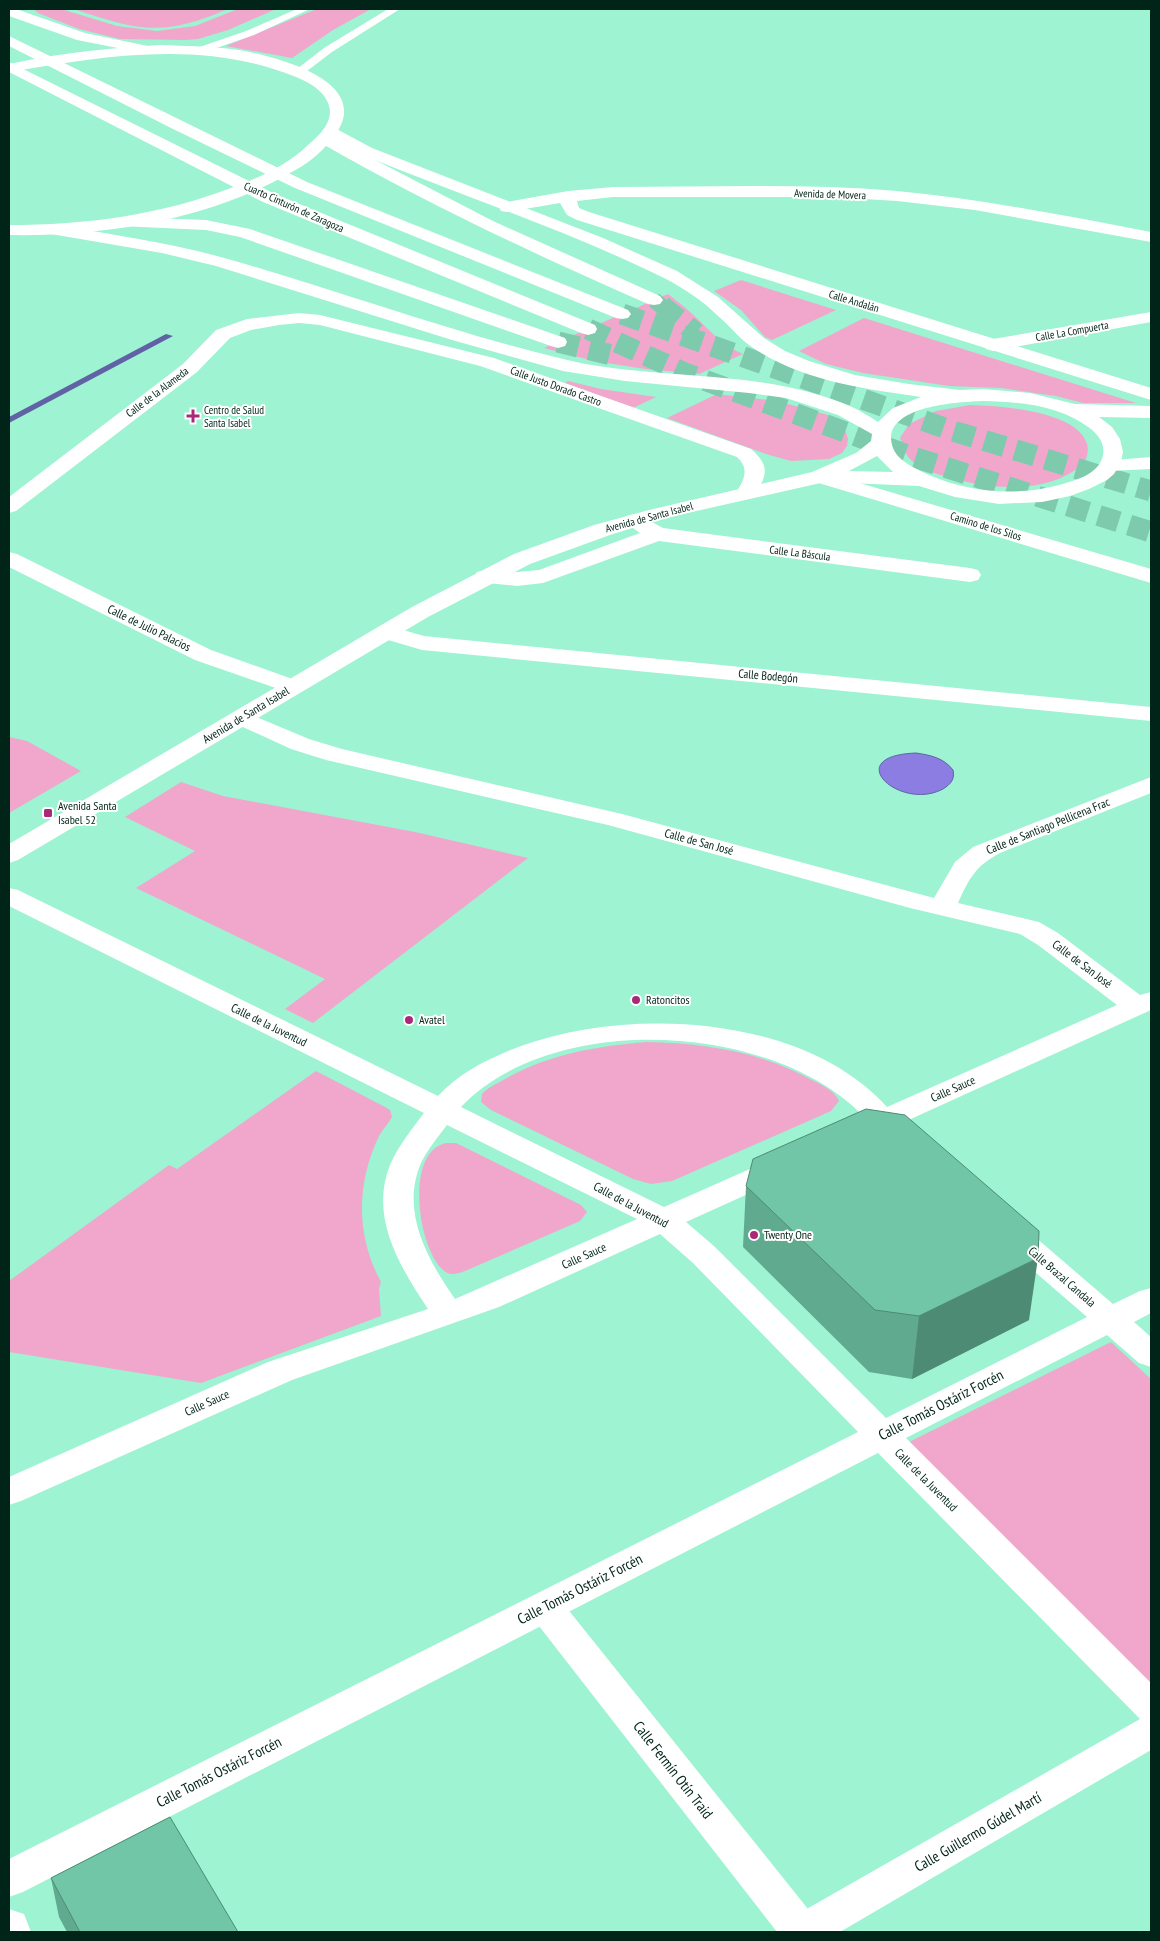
<svg xmlns="http://www.w3.org/2000/svg" width="1160" height="1941" viewBox="0 0 1160 1941" font-family="'PT Sans Narrow',sans-serif">
<rect width="100%" height="100%" fill="#9df3d2"/>
<path fill="#f1a7cc" d="M 34,9 L 61,9 L 117,26 L 157,31 L 195,26 L 238,9 L 276,9 L 228,30 L 198,39 L 185,40 L 120,39 L 79,29 L 38,13 Z
M 74,9 L 228,9 C 163,37 139,31 74,9 Z
M 317,9 L 371,9 L 333,30 L 292,58 L 226,46 Z
M 741,280 L 836,310 L 772,340 L 765,337 L 741,310 L 714,291 Z
M 668,294 C 675,300 683,305 690,312 C 707,327 721,345 743,354 L 699,374 L 645,369 L 594,361 L 544,348 Z
M 864,318 L 1136,403 L 1083,403 L 1056,396 L 1001,388 L 949,386 L 863,373 L 826,364 L 799,351 Z
M 568,381 L 601,389 L 656,397 L 633,408 L 565,383 Z
M 717,394 L 777,401 L 828,415 L 844,426 L 848,439 L 847,446 L 842,453 L 829,459 L 791,461 L 766,454 L 667,418 Z
M 970,405 C 999,406 1077,410 1087,444 C 1089,450 1087,461 1082,465 C 1045,496 986,489 944,476 C 933,473 918,468 910,459 C 905,454 903,445 900,438 L 909,424 L 936,411 Z
M 9,737 L 27,741 L 81,771 L 9,813 Z
M 181,782 L 223,796 L 415,832 L 528,858 L 313,1023 L 285,1009 L 325,979 L 136,888 L 195,851 L 125,817 Z
M 647,1042 C 704,1043 762,1052 812,1080 C 822,1085 835,1091 839,1101 L 831,1111 L 672,1181 L 651,1184 L 633,1179 L 491,1110 L 481,1102 L 482,1094 C 488,1087 497,1084 505,1079 C 549,1054 597,1046 647,1042 Z
M 316,1071 L 385,1107 L 390,1110 L 392,1117 C 388,1124 383,1129 379,1136 C 356,1184 356,1236 381,1282 L 379,1289 L 381,1316 L 201,1383 L 9,1352 L 9,1281 L 169,1165 L 177,1169 Z
M 446,1143 L 456,1143 L 581,1205 L 587,1212 L 580,1221 L 465,1271 C 458,1274 449,1276 443,1270 C 418,1248 404,1152 446,1143 Z
M 1111,1342 L 1151,1379 L 1151,1705 L 909,1442 Z"/>
<path fill="#8b7de1" stroke="#6162a5" d="M 916,753 C 930,755 944,758 953,770 C 955,779 951,784 943,789 C 900,812 839,756 916,753 Z"/>
<g fill="none" stroke-linecap="round" stroke-linejoin="round">
<path fill="#6162a5" fill-rule="evenodd" d="M 166,334 L 173,336 L 9,423 L 9,417 Z"/>
<path stroke="#7ecaad" stroke-width="16" stroke-dasharray="16 8" stroke-linecap="butt" d="M 654,300 L 664,308"/>
<path stroke="#7ecaad" stroke-width="21" stroke-dasharray="21 11" stroke-linecap="butt" d="M 662,306 L 696,333
M 622,314 L 953,431 L 1151,491
M 588,329 L 685,373 L 913,457 L 1151,532
M 558,342 L 620,357"/>
<path fill="#fff" fill-rule="evenodd" d="M 297,9 L 310,9 L 254,35 L 199,54 L 191,54 L 189,52 L 191,50 L 246,31 Z
M 388,9 L 400,9 L 332,52 L 303,74 L 295,74 L 293,72 L 324,48 Z"/>
<path fill="#fff" fill-rule="evenodd" d="M 1151,312 L 1151,322 L 993,351 L 986,349 L 984,345 L 986,341 L 993,339 Z
M 545,1592 L 558,1597 L 816,1919 L 821,1932 L 777,1932 L 532,1617 L 527,1607 L 532,1597 Z"/>
<path fill="#fff" fill-rule="evenodd" d="M 613,187 C 707,187 803,183 897,191 C 982,199 1067,216 1151,232 L 1151,242 L 975,210 L 897,201 L 831,197 L 613,197 L 577,201 L 579,208 L 589,212 L 1151,388 L 1151,400 L 577,220 L 567,215 L 560,203 L 507,212 L 501,211 L 499,207 L 501,203 L 568,191 Z
M 299,313 L 320,315 L 494,358 L 751,449 C 771,466 767,477 753,497 L 746,499 L 739,497 L 736,493 C 744,480 750,469 737,457 L 480,366 L 320,325 L 299,323 L 279,325 L 251,330 L 230,338 L 197,372 L 16,511 L 9,513 L 9,497 L 183,364 L 216,330 L 247,319 Z
M 1151,457 L 1151,469 L 1110,471 L 1103,469 L 1100,465 L 1103,461 Z
M 819,471 L 1151,569 L 1151,583 L 812,481 L 809,477 L 812,473 Z
M 634,514 L 641,516 L 663,528 L 970,568 L 978,570 L 981,575 L 978,580 L 970,582 L 659,541 L 543,583 L 517,586 L 477,582 L 474,577 L 477,572 L 485,570 L 517,572 L 539,570 L 640,533 L 627,524 L 623,520 L 627,516 Z
M 9,552 L 17,554 L 211,650 L 301,682 L 305,687 L 301,692 L 293,694 L 195,660 L 9,567 Z
M 386,625 L 424,636 L 1151,707 L 1151,721 L 422,650 L 378,637 L 375,632 L 378,627 Z
M 242,711 L 309,739 L 342,749 L 622,814 L 934,898 L 955,862 L 973,847 L 1151,777 L 1151,793 L 1000,853 C 975,866 969,879 958,903 L 1039,922 L 1058,933 L 1140,995 L 1151,992 L 1151,1010 L 902,1123 L 910,1134 L 906,1141 C 893,1144 887,1143 878,1134 L 863,1139 L 852,1136 L 848,1129 L 852,1122 L 864,1117 C 774,1022 553,1010 461,1107 L 664,1207 L 770,1160 L 781,1157 L 792,1160 L 796,1167 L 792,1174 L 686,1222 L 715,1247 L 886,1418 L 1087,1317 L 998,1240 L 993,1232 L 998,1224 L 1009,1221 L 1020,1224 L 1113,1304 L 1140,1291 L 1151,1288 L 1151,1313 L 1134,1322 L 1151,1337 L 1151,1367 L 1139,1363 L 1107,1335 L 906,1438 L 1151,1683 L 1151,1750 L 840,1932 L 784,1932 L 789,1919 L 1140,1719 L 878,1453 L 23,1892 L 9,1897 L 9,1859 L 858,1432 L 693,1263 L 660,1234 L 499,1307 L 292,1380 L 21,1501 L 9,1505 L 9,1477 L 268,1362 L 428,1309 C 400,1267 369,1217 390,1165 C 398,1146 412,1129 424,1113 L 9,906 L 9,888 L 18,890 L 438,1096 C 460,1072 491,1057 521,1046 C 631,1006 804,1015 887,1107 L 1117,1005 L 1038,945 L 1020,934 L 910,908 L 608,825 L 326,760 L 291,749 L 234,723 L 230,718 L 234,713 ZM 447,1125 L 637,1219 L 455,1299 C 428,1260 400,1212 421,1163 C 428,1149 438,1137 447,1125 Z
M 9,1909 L 24,1914 L 31,1932 L 9,1932 Z"/>
<path fill="#fff" fill-rule="evenodd" d="M 331,126 L 372,148 L 603,238 L 677,271 L 718,297 L 764,338 L 785,351 L 809,361 L 855,375 L 909,384 L 960,390 L 983,389 L 1030,393 L 1075,404 L 1151,406 L 1151,418 L 1099,417 L 1112,427 L 1120,439 L 1123,452 L 1121,462 L 1114,474 L 1107,480 L 1089,489 L 1070,496 L 1042,502 L 999,504 L 955,497 L 919,486 L 825,482 L 661,519 L 610,535 L 530,564 L 428,617 L 18,860 L 9,863 L 9,844 L 412,607 L 514,554 L 594,525 L 649,510 L 812,472 L 856,453 L 871,441 L 872,434 L 838,415 L 786,398 L 749,393 L 625,381 L 563,371 L 452,340 L 216,266 L 162,253 L 51,234 L 48,230 L 51,226 L 57,225 C 114,235 172,243 228,259 C 340,291 450,332 563,359 C 657,382 763,367 852,407 C 861,411 870,417 878,422 L 893,408 L 921,397 C 863,389 797,380 749,345 C 737,336 729,325 718,316 C 703,301 685,289 666,279 C 567,230 462,196 360,154 L 325,134 L 323,131 L 325,128 ZM 983,401 C 1021,402 1059,405 1091,429 C 1099,436 1105,444 1103,455 C 1100,471 1083,478 1069,482 C 1024,497 973,494 929,475 C 918,470 905,464 897,455 C 893,450 891,444 891,437 C 893,405 960,402 983,401 ZM 877,456 L 893,472 L 849,471 Z"/>
<path fill="#fff" fill-rule="evenodd" d="M 160,45 C 186,46 213,46 239,50 C 279,57 380,83 331,140 C 320,154 306,165 290,173 C 209,220 101,237 9,235 L 9,225 C 86,225 160,215 231,188 C 258,178 286,166 307,146 C 317,137 329,127 330,113 C 330,94 311,83 296,77 C 203,39 104,56 9,72 L 9,64 C 59,53 109,48 160,45 Z"/>
<path fill="#fff" fill-rule="evenodd" d="M 9,9 L 16,9 L 85,33 L 148,46 L 153,47 L 155,50 L 153,53 L 148,54 L 77,40 L 9,16 Z
M 9,36 L 307,182 L 628,310 L 631,314 L 628,318 L 622,319 L 616,318 L 295,188 L 171,128 L 9,46 Z
M 9,62 L 275,194 L 595,325 L 597,329 L 595,333 L 588,335 L 581,333 L 263,202 L 9,72 Z
M 325,134 L 493,221 L 660,296 L 663,300 L 660,304 L 654,305 L 648,304 C 536,255 425,203 319,142 L 317,139 L 319,136 Z
M 126,217 L 206,220 L 250,229 L 565,338 L 567,342 L 565,346 L 558,348 L 551,346 L 240,237 L 206,230 L 120,226 L 118,222 L 120,218 Z"/>
</g>
<path fill="#60aa8f" d="M 746,1186 L 1029,1320 L 912,1379 L 869,1372 L 743,1247 Z
M 51,1878 L 238,1932 L 67,1932 L 59,1917 Z"/>
<path fill="#4e8b74" d="M 1038,1258 L 1029,1320 L 912,1379 L 919,1316 Z"/>
<path fill="#70c6a6" stroke="#4e8b74" d="M 866,1109 L 905,1115 L 1039,1231 L 1038,1258 L 919,1316 L 875,1310 L 746,1186 L 753,1159 Z
M 170,1817 L 238,1932 L 80,1932 L 51,1878 Z"/>
<g fill="#a92978" stroke="#fff" stroke-width="2">
<path d="M190.5 408.5h5v5h5v5h-5v5h-5v-5h-5v-5h5z"/>
<rect x="43" y="808" width="10" height="10" rx="2.5"/>
<circle cx="636" cy="1000" r="5"/>
<circle cx="409" cy="1020" r="5"/>
<circle cx="754" cy="1235" r="5"/>
</g>
<g text-anchor="middle" stroke-width="4" stroke-linejoin="round" paint-order="stroke">
<g font-size="11" fill="#002418" stroke="#fff">
<text transform="translate(830 194) rotate(2)" y="4">Avenida de Movera</text>
<text transform="translate(294 207) rotate(24)" y="4">Cuarto Cinturón de Zaragoza</text>
<text transform="translate(854 301) rotate(17)" y="4">Calle Andalán</text>
<text transform="translate(1072 331) rotate(-10)" y="4">Calle La Compuerta</text>
<text transform="translate(556 386) rotate(20)" y="4">Calle Justo Dorado Castro</text>
<text transform="translate(157 392) rotate(-37)" y="4">Calle de la Alameda</text>
<text transform="translate(649 517) rotate(-15)" y="4">Avenida de Santa Isabel</text>
<text transform="translate(986 526) rotate(17)" y="4">Camino de los Silos</text>
<text transform="translate(800 553) rotate(7)" y="4">Calle La Báscula</text>
</g>
<g font-size="11" fill="#002418" stroke="#fff" text-anchor="start">
<text x="204" y="414">Centro de Salud<tspan x="204" dy="13">Santa Isabel</tspan></text>
</g>
<g font-size="12" fill="#002418" stroke="#fff">
<text transform="translate(149 628) rotate(26)" y="4">Calle de Julio Palacios</text>
<text transform="translate(768 676) rotate(5)" y="4">Calle Bodegón</text>
<text transform="translate(246 715) rotate(-31)" y="4">Avenida de Santa Isabel</text>
<text transform="translate(1048 826) rotate(-22)" y="4">Calle de Santiago Pellicena Frac</text>
<text transform="translate(699 842) rotate(15)" y="4">Calle de San José</text>
<text transform="translate(1082 964) rotate(37)" y="4">Calle de San José</text>
<text transform="translate(269 1025) rotate(26)" y="4">Calle de la Juventud</text>
<text transform="translate(953 1089) rotate(-24)" y="4">Calle Sauce</text>
<text transform="translate(631 1205) rotate(28)" y="4">Calle de la Juventud</text>
<text transform="translate(584 1256) rotate(-24)" y="4">Calle Sauce</text>
<text transform="translate(1062 1277) rotate(41)" y="4">Calle Brazal Candala</text>
<text transform="translate(207 1403) rotate(-24)" y="4">Calle Sauce</text>
<text transform="translate(926 1480) rotate(45)" y="4">Calle de la Juventud</text>
</g>
<g font-size="12" fill="#002418" stroke="#fff" text-anchor="start">
<text x="58" y="810">Avenida Santa<tspan x="58" dy="14">Isabel 52</tspan></text>
<text x="646" y="1004">Ratoncitos</text>
<text x="419" y="1024">Avatel</text>
<text x="764" y="1239">Twenty One</text>
</g>
<g font-size="15" fill="#002418" stroke="#fff">
<text transform="translate(941 1405) rotate(-27)" y="5">Calle Tomás Ostáriz Forcén</text>
<text transform="translate(580 1589) rotate(-27)" y="5">Calle Tomás Ostáriz Forcén</text>
<text transform="translate(673 1770) rotate(52)" y="5">Calle Fermín Otín Traid</text>
<text transform="translate(219 1772) rotate(-27)" y="5">Calle Tomás Ostáriz Forcén</text>
<text transform="translate(978 1832) rotate(-30)" y="5">Calle Guillermo Gúdel Martí</text>
</g>
</g>
<rect width="1160" height="1941" fill="none" stroke="#002418" stroke-width="20"/>
</svg>
